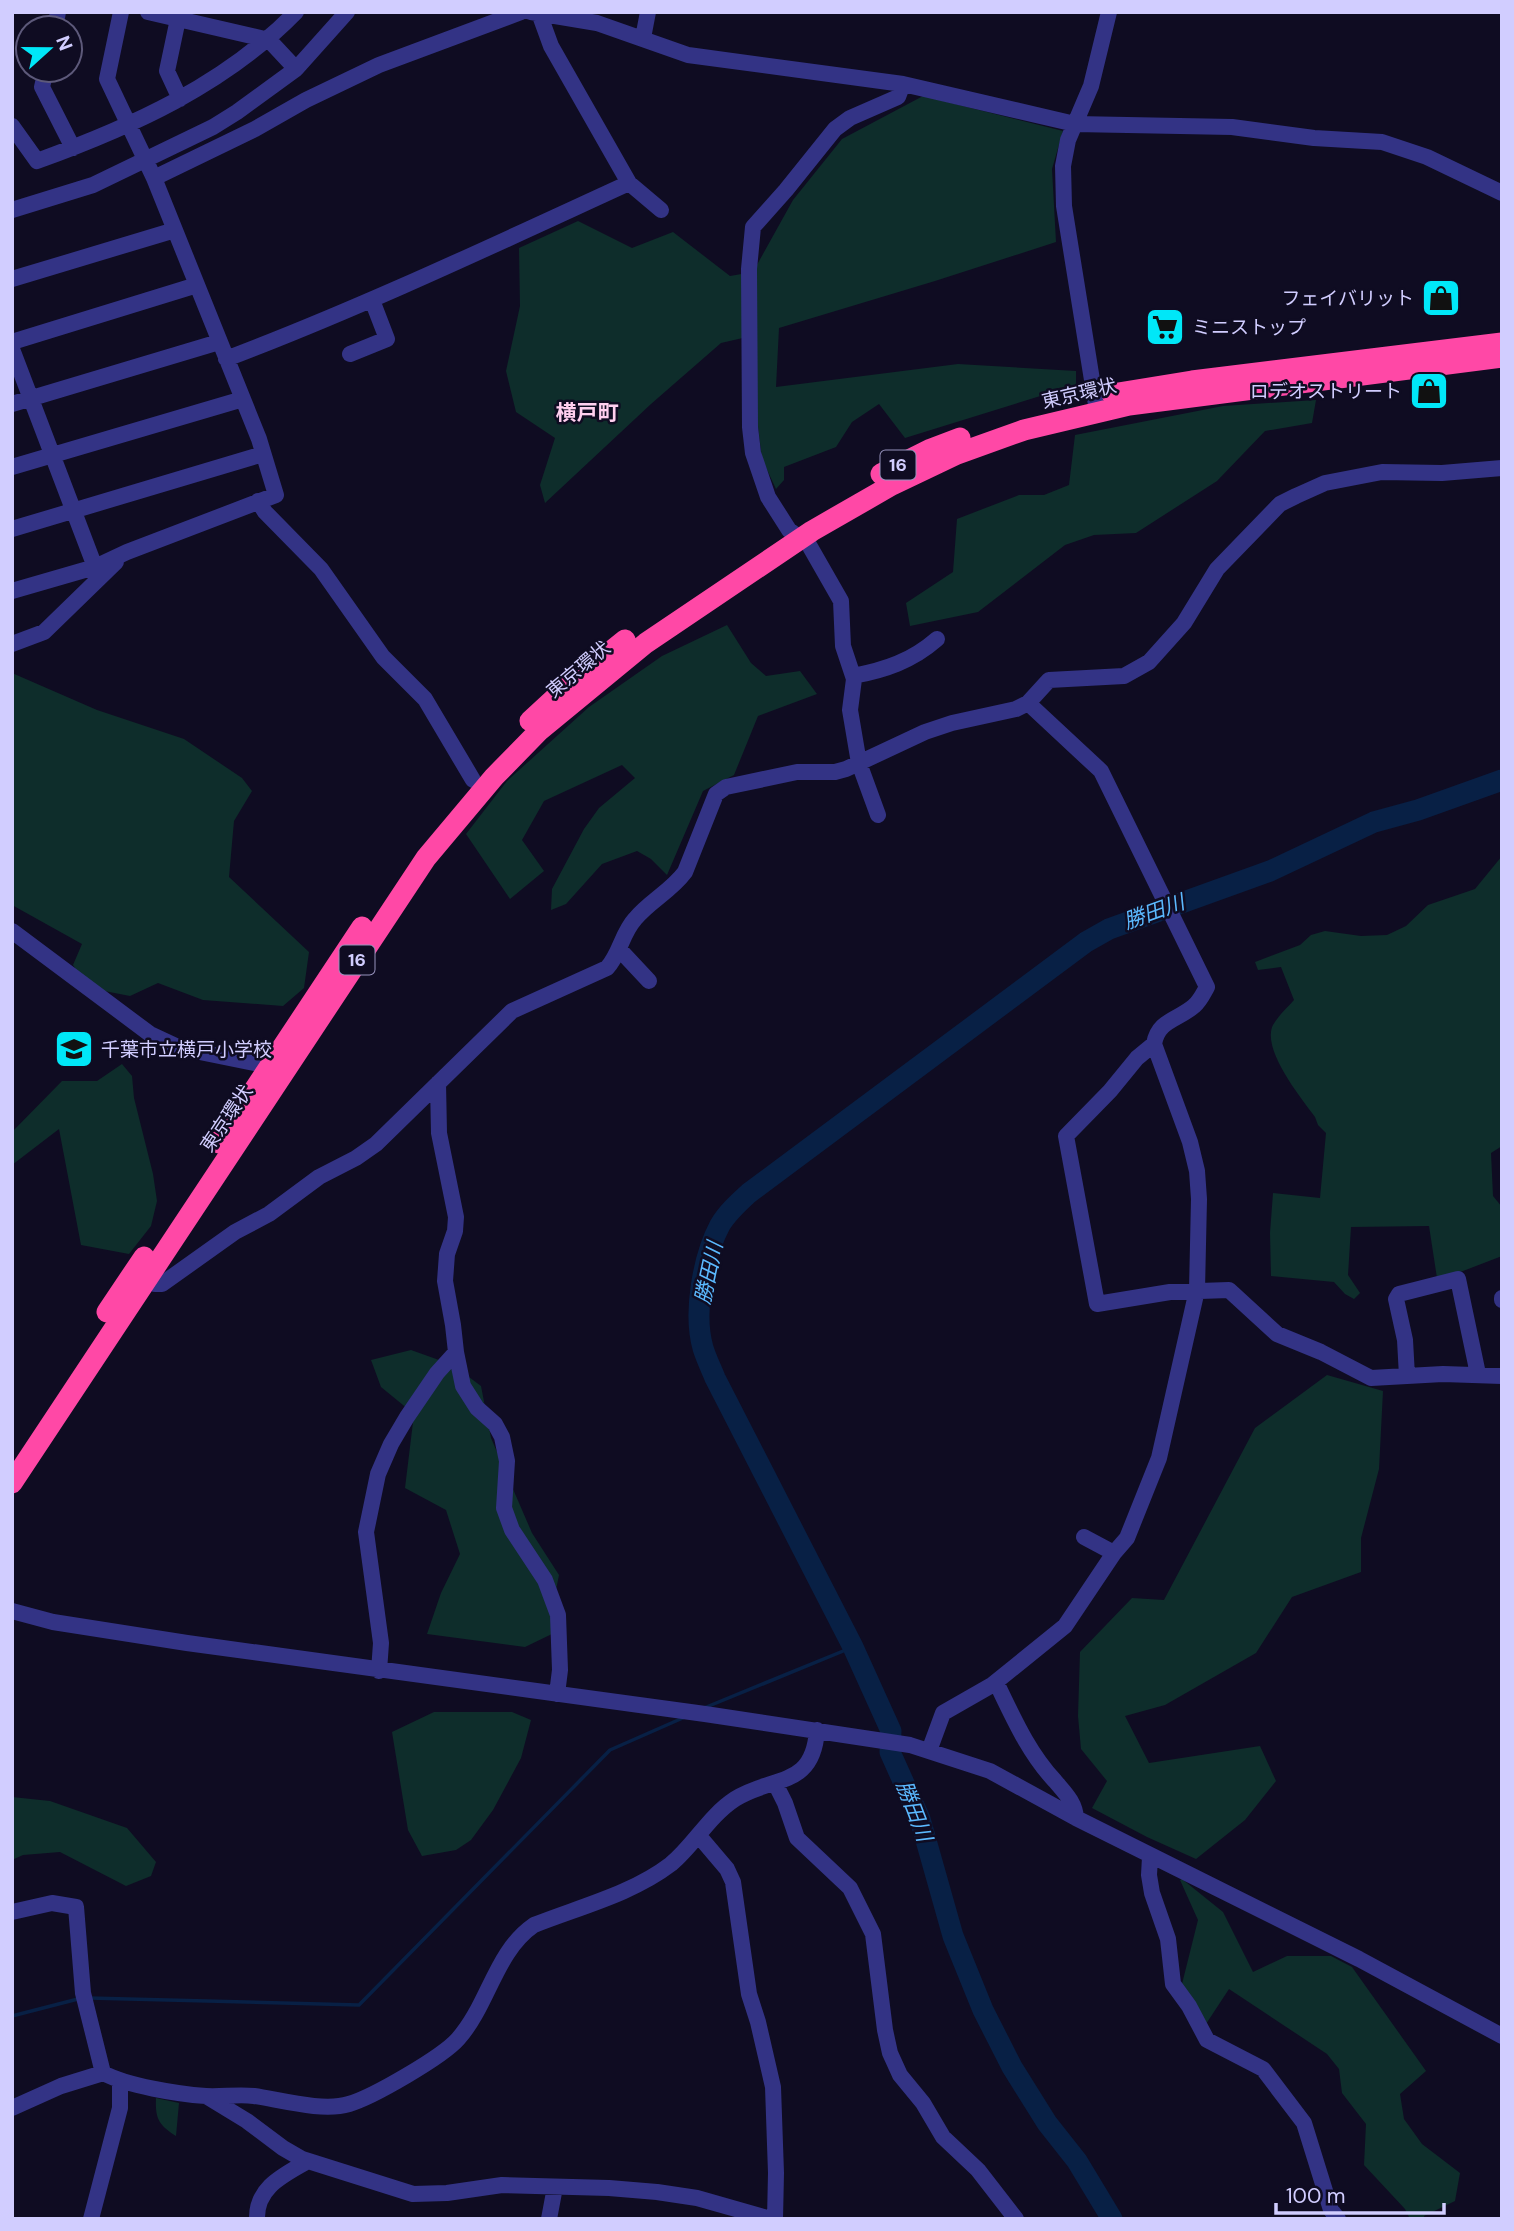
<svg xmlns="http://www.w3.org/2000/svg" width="1514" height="2231" viewBox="0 0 1514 2231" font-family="'DM Sans','Noto Sans JP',sans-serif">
<rect width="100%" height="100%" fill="#0f0c22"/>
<path fill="#0e2d2b" d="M 923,96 L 1063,131 L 1052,169 L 1056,242 L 935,281 L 779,328 L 776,387 L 958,364 L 1076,371 L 1076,385 L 905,438 L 879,404 L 852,422 L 836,447 L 784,467 L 784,480 L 776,489 L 762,459 L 747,337 L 721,343 L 651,404 L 545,503 L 540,485 L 555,438 L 516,412 L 506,371 L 520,306 L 519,248 L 578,221 L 632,248 L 673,232 L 730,276 L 753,272 L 793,200 L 842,139 Z
M 1316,400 L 1312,423 L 1265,431 L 1217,481 L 1136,533 L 1094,535 L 1065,545 L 978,612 L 910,626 L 906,603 L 953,572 L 957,519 L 1019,495 L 1044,495 L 1069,485 L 1075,435 L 1223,406 Z
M 727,625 L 751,663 L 766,676 L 800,671 L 817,694 L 758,716 L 734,775 L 703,791 L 667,875 L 651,859 L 637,851 L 602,864 L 566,904 L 551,910 L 552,889 L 584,829 L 599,808 L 635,778 L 622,765 L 544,801 L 522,840 L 544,871 L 510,899 L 466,834 L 507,781 L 589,707 L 662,656 Z
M 12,673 L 97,710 L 184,739 L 242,778 L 252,791 L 234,821 L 229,877 L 309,952 L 304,988 L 283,1006 L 203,1000 L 158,983 L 130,996 L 89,988 L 73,965 L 82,944 L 12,905 Z
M 1502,856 L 1502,1146 L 1491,1153 L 1493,1196 L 1502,1207 L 1502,1256 L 1463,1271 L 1437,1278 L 1429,1226 L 1351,1227 L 1348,1275 L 1360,1293 L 1354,1299 L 1345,1294 L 1334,1282 L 1271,1276 L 1270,1233 L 1273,1193 L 1320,1198 L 1326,1133 L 1318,1125 L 1315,1117 C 1301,1098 1261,1049 1273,1025 C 1278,1016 1287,1008 1294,1000 L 1281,967 L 1258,970 L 1255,962 L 1300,945 L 1311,935 L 1325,931 L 1361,936 L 1387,935 L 1406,926 L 1428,905 L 1475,889 Z
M 122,1064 L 132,1076 L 134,1098 L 153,1174 L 157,1201 L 151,1226 L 129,1254 L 81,1245 L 59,1129 L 12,1165 L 12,1132 L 62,1081 L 97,1081 Z
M 411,1350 L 453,1365 L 481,1386 L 491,1438 L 532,1533 L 559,1575 L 554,1600 L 554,1633 L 525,1647 L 427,1634 L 441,1593 L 460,1554 L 446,1510 L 405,1488 L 414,1414 L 381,1387 L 371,1360 Z
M 1327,1375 L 1383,1391 L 1379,1469 L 1361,1538 L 1361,1572 L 1292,1597 L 1256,1653 L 1165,1705 L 1125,1716 L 1149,1763 L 1260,1746 L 1276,1781 L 1245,1820 L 1196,1859 L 1147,1837 L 1092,1808 L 1107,1781 L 1081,1749 L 1078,1716 L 1080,1652 L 1132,1598 L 1164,1600 L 1255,1428 Z
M 434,1712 L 512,1712 L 531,1720 L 521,1758 L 493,1810 L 471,1840 L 456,1850 L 422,1856 L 408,1830 L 392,1732 Z
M 12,1797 L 50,1801 L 127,1828 L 156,1862 L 151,1876 L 126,1886 L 60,1852 L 23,1855 L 12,1860 Z
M 1182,1879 L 1223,1912 L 1253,1972 L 1287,1956 L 1331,1956 L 1352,1967 L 1426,2071 L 1400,2094 L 1404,2119 L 1422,2144 L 1460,2173 L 1455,2201 L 1424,2216 L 1424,2219 L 1410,2219 L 1405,2209 L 1364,2165 L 1366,2124 L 1342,2093 L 1339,2069 L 1327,2054 L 1229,1989 L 1206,2024 L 1182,1984 L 1198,1920 L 1180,1880 Z
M 156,2098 L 179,2103 L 176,2136 C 159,2125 155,2119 156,2098 Z"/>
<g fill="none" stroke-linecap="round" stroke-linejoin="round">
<path stroke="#082045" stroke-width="3.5" d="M 704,1708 L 853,1647
M 89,1998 L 359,2005 L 610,1750 L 685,1717
M 12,2016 L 78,1999"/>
<path stroke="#082045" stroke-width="21" d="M 1112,2219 L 1077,2161 L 1047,2123 L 1012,2067 L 983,2010 L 953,1936 L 920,1819 L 890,1752 L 891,1731 L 853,1647 L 715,1378 C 711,1368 706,1358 703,1348 C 693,1313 703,1257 720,1225 C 727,1213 738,1203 749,1193 L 1086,942 L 1109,929 L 1270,871 L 1374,822 L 1418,810 L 1502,780"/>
<path stroke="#333385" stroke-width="16" d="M 148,12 L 269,40 L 296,69
M 531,12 L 597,23 L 688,55 L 903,84 L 1075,124 L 1232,127 L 1314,138 L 1382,142 L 1427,157 L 1502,193
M 539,13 L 551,46 L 629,183 L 661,210
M 178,19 L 167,71 L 180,99
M 55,28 L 58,12
M 643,38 L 648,12
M 46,70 L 42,87 L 73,148
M 12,126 L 37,161 C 131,127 225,85 296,12
M 154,178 L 255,129 L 306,100 L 379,65 L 521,12
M 12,210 L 93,185 L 213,127 L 237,112 L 296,69 L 347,12
M 12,279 L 175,230
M 12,342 L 197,285
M 12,349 L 95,567
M 350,354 L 387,339 L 372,300
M 226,359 C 363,307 496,244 629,183
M 12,404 L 219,342
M 1097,411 L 1064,206 L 1063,166 L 1068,140 L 1091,86 L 1109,12
M 12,467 L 243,399
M 258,501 L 265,512 L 321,569 L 383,657 L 425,699 L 473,780
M 12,529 L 263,454
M 12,591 L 95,567 L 127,552 L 276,495 L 259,439 L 154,178 L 107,79 L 121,12
M 12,644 L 44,632 L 116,562
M 853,676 C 885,670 912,661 937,639
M 878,815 L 859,763 L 850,710 L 854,679 L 843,646 L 841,601 L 809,545 L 789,530 L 768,497 L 753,453 L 750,427 L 749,269 L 753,227 L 786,190 L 835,129 L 850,118 L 898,97 L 903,84
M 12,931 L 150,1034 L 180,1048 L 259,1064 L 277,1072
M 620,950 L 649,981
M 1154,1044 L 1137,1058 L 1110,1091 L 1066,1136 L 1097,1304 L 1170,1292 L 1229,1290 L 1277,1334 L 1321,1352 L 1371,1378 L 1443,1374 L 1502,1376
M 140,1274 L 155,1284 L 162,1284 L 235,1232 L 269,1214 L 319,1177 L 356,1158 L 376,1144 L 512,1011 L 607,968 C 620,954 622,933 635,919 C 650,901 671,891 685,872 L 716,794 L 726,787 L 797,772 L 835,772 L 846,769 L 925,732 L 952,723 L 1016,709 L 1028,703 L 1049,680 L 1124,676 L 1149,662 L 1184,623 L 1217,569 L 1280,504 L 1296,496 L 1325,483 L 1382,472 L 1442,473 L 1502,468
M 1502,1298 L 1502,1300
M 456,1352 L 463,1386 L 477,1408 L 495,1424 L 502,1437 L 507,1461 L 504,1508 L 512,1530 L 545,1580 L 558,1615 L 560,1670 L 557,1694
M 1407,1376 L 1405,1340 L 1396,1299 L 1399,1294 L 1458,1279 L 1478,1374
M 1084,1537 L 1114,1553
M 12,1611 L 53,1622 L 187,1643 L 705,1714 L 910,1745 L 990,1771 L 1076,1818 L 1359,1959 L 1502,2036
M 379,1671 L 381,1643 L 366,1532 L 378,1474 L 391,1444 L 407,1417 L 437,1373 L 456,1352 L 453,1325 L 445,1281 L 447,1254 L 455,1231 L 456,1217 L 439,1133 L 438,1083
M 996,1682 C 1013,1717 1028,1752 1055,1781 C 1065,1793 1075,1802 1076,1818
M 929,1751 L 943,1713 L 992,1685 L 1065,1626 L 1114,1553 L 1127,1538 L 1159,1458 L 1197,1290 L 1199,1199 L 1197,1171 L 1190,1142 L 1154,1044 C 1158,1020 1178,1020 1194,1006 C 1200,1001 1203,994 1207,987 L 1101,771 L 1028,703
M 775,1783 L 785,1803 L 797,1838 L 850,1888 L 873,1934 L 885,2030 L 890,2053 L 900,2075 L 923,2103 L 943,2137 L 978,2170 L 1016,2219
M 699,1836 L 727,1869 L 733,1882 L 749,1994 L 758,2022 L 773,2087 L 776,2173 L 775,2219
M 1150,1857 L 1149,1875 L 1152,1893 L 1168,1939 L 1173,1984 L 1189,2006 L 1207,2040 L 1263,2069 L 1304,2123 L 1331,2210 L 1338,2219
M 12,1912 L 52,1903 L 76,1907 L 83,1993 L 103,2073
M 206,2096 L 247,2121 L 283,2148 L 302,2159 L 413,2194 L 447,2193 L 502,2185 L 609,2188 L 657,2192 L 697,2198 L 771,2219
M 12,2108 L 61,2086 L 103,2073 C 128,2086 177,2094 206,2096 C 222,2097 238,2094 254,2096 C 281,2100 323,2112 349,2104 C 373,2097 442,2057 458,2039 C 489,2004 495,1952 534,1925 C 579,1907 632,1894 671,1864 C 694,1845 709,1816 735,1799 C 773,1775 813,1789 817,1730
M 91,2219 L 120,2108 L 120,2081
M 257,2219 C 256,2187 284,2175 308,2161
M 549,2219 L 555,2187"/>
<path stroke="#ff48a6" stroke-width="21" d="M 1112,394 L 1192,381 L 1502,343
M 881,474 L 931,449 L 960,438
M 530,721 L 569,685 L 625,640
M 219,1143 L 362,927
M 107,1312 L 144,1257
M 12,1483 L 426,858 L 494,777 L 539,731 L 646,643 L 812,531 L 892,485 L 957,454 L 1024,430 L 1129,405 L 1502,357"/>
</g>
<defs>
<g id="shop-square" transform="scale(2.0125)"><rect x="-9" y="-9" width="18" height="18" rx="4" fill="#00e7f8" stroke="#0f0c22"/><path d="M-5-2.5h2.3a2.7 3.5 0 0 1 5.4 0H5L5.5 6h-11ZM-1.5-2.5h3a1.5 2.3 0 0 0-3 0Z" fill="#111"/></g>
<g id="supermarket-square" transform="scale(2.0125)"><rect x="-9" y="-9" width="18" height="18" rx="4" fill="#00e7f8" stroke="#0f0c22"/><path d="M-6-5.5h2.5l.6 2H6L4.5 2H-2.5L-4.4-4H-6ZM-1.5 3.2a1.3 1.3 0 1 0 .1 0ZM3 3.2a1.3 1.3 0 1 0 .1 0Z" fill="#111"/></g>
<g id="school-square" transform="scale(2.0125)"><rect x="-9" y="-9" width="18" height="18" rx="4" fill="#00e7f8" stroke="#0f0c22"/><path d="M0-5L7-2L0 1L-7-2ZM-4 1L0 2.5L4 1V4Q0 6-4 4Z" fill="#111"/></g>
</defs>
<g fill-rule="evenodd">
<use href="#shop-square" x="1441" y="298"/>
<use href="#supermarket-square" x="1165" y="327"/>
<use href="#shop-square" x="1429" y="391"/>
<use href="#school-square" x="74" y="1049"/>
</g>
<g text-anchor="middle" stroke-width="5" stroke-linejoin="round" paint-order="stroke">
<g fill="#0f0c22" stroke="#9793bd" stroke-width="2">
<rect x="880.5" y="450.5" width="35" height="29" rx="5"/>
<rect x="339.5" y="945.5" width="35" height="29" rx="5"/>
</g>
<g font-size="18" font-weight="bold" fill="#d1cdff">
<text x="898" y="471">16</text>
<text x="357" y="966">16</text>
</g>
<g font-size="19" fill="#d1cdff" stroke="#0f0c22" text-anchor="end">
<text x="1414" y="305">フェイバリット</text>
<text x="1192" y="334" text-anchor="start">ミニストップ</text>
<text x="1402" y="398">ロデオストリート</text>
<text x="101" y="1056" text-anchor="start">千葉市立横戸小学校</text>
</g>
<g font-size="19" fill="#d1cdff" stroke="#0f0c22">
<text transform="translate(1079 393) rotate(-13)" y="7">東京環状</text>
<text transform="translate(578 669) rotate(-40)" y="7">東京環状</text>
<text transform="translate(226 1118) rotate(-56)" y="7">東京環状</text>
</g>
<g font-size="21" font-weight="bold" fill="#ffcfef" stroke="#0f0c22">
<text x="587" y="420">横戸町</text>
</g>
<g font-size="21" font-style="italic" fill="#5bb9ff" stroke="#0f0c22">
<text transform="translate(1154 912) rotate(-20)" y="7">勝田川</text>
<text transform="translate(709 1273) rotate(-78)" y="7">勝田川</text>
<text transform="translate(914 1811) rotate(69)" y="7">勝田川</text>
</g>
</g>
<rect width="1514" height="2231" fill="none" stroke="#d1cdff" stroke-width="28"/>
<g transform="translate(49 49) rotate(69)"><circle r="33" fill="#0f0c22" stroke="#5d597a" stroke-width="2"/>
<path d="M0-5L12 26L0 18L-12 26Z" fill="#00e7f8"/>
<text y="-10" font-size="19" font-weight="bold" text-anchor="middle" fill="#d1cdff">N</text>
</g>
<path d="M1276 2203v10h168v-10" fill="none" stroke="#d1cdff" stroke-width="3.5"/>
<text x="1286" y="2203" font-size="21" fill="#d1cdff" stroke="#0f0c22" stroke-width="5" paint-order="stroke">100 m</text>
</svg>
